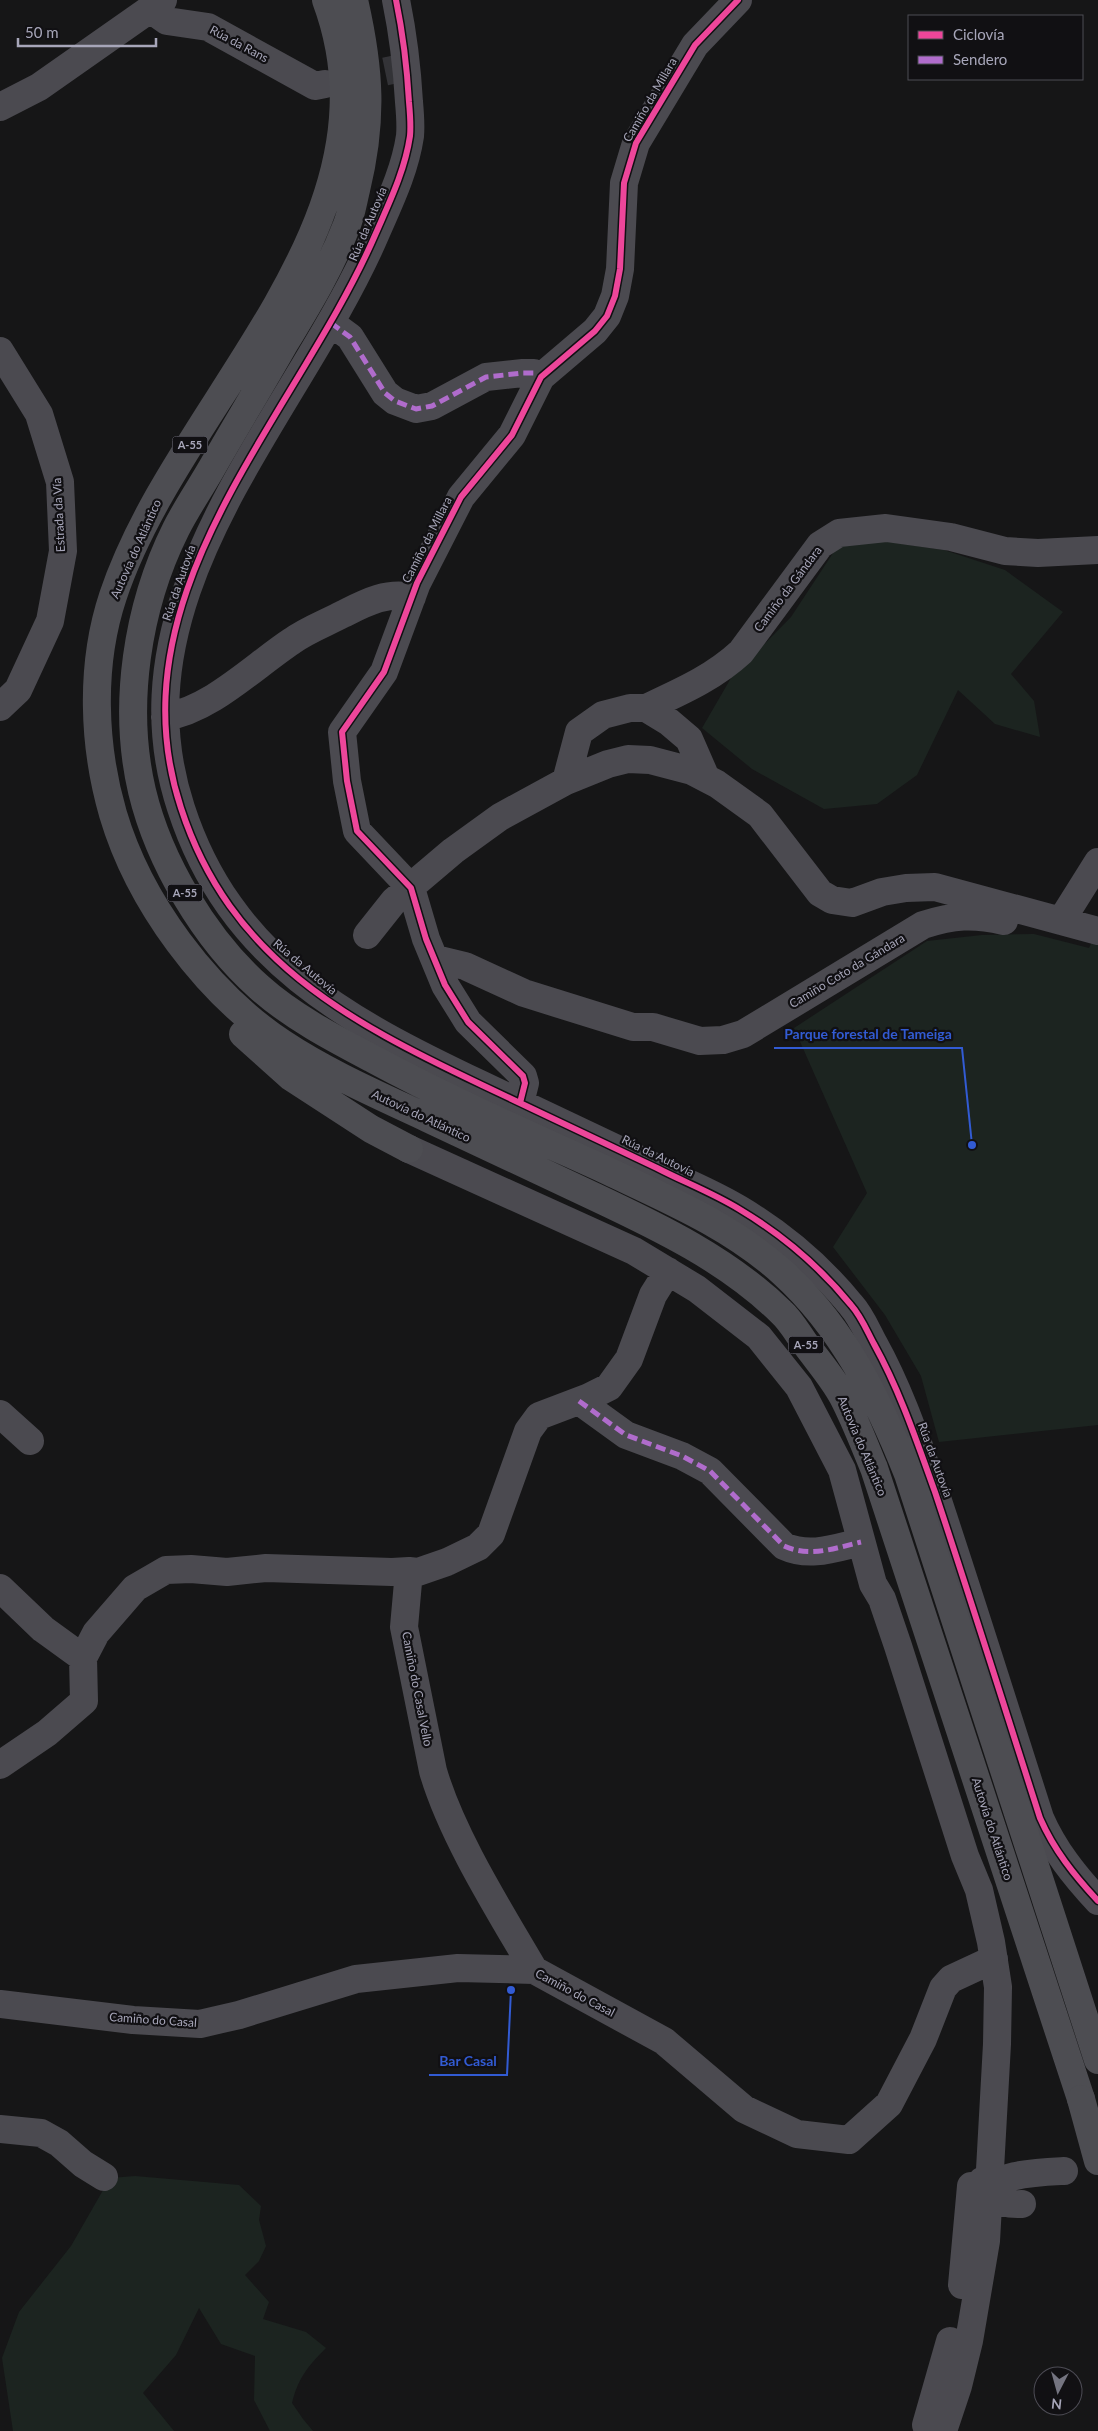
<svg xmlns="http://www.w3.org/2000/svg" width="1098" height="2431" viewBox="0 0 1098 2431" font-family="Lato,sans-serif">
<rect width="100%" height="100%" fill="#161617"/>
<path fill="#1c2420" d="M 882,541 L 944,550 L 1005,570 L 1063,612 L 1011,674 L 1034,701 L 1040,737 L 995,724 L 958,690 L 917,775 L 877,804 L 824,809 L 752,769 L 702,728 L 731,678 L 791,617 L 837,547 Z
M 1098,929 L 1098,1425 L 939,1442 L 921,1376 L 885,1315 L 833,1247 L 867,1193 L 794,1028 L 927,941 L 982,935 L 1034,934 L 1089,948 Z
M 135,2176 L 239,2185 L 261,2206 L 259,2220 L 266,2246 L 259,2261 L 245,2275 L 269,2302 L 263,2319 L 306,2332 L 326,2348 C 309,2365 298,2378 292,2403 L 303,2419 L 313,2431 L 270,2431 L 254,2400 L 255,2356 L 221,2344 L 199,2308 L 176,2355 L 143,2393 L 174,2431 L 13,2431 L 2,2358 L 19,2312 L 71,2246 L 110,2178 Z"/>
<g fill="none" stroke-linecap="round" stroke-linejoin="round">
<path stroke="#333337" stroke-width="28" stroke-dasharray="28 14" stroke-linecap="butt" d="M 344,80 L 397,69"/>
<path stroke="#4b4a50" stroke-width="28" d="M 396,0 C 403,34 407,67 409,102 C 410,113 411,125 410,136 C 405,170 390,201 376,233 C 297,417 110,592 181,808 C 230,959 347,1021 482,1085 C 540,1113 599,1140 657,1168 C 684,1182 713,1193 739,1209 C 781,1234 820,1267 851,1305 C 861,1316 867,1331 874,1344 C 900,1391 917,1442 935,1492 C 971,1600 1005,1709 1040,1818 C 1054,1850 1074,1875 1098,1901
M 150,9 L 167,21 L 208,27 L 315,86 L 325,84
M 0,107 L 39,87 L 163,0
M 331,323 L 350,337 L 385,393 L 395,401 L 416,409 L 432,406 L 486,377 L 523,373 L 534,373 L 541,377
M 0,351 L 39,414 L 60,482 L 63,551 L 50,621 L 18,690 L 0,707
M 646,708 C 680,692 713,678 741,652 L 820,545 L 839,533 L 886,528 L 951,537 L 1005,551 L 1038,553 L 1098,550
M 165,717 C 211,710 254,666 292,641 C 307,630 326,623 343,614 C 365,603 387,591 412,597
M 566,781 L 579,732 L 603,715 L 630,708 L 646,708 L 669,722 L 689,739 L 706,778
M 1061,921 L 1098,862
M 367,935 L 394,901 L 453,851 L 500,817 L 566,781 L 608,764 L 628,759 L 650,760 L 692,771 L 717,784 L 760,815 L 820,893 L 832,900 L 852,903 L 882,892 L 906,888 L 935,887 L 1098,931
M 436,959 L 465,966 L 524,993 L 633,1027 L 653,1027 L 700,1041 L 723,1040 L 743,1034 L 923,925 C 954,915 973,914 1004,921
M 520,1103 L 525,1083 L 523,1076 L 468,1022 L 445,985 L 426,939 L 411,888 L 357,831 L 347,781 L 342,732 L 384,672 L 417,583 L 461,497 L 512,435 L 541,377 L 595,331 L 607,316 L 615,296 L 620,269 L 624,183 L 636,143 L 695,45 L 738,0
M 409,1149 L 634,1251 L 697,1289 L 759,1337 L 799,1387 L 842,1470 L 873,1584 L 882,1599 L 898,1646 L 965,1856 L 979,1890 L 991,1942 L 998,1987 L 997,2044 L 986,2241 L 969,2341 L 958,2386 L 943,2431
M 579,1401 L 626,1435 L 682,1456 L 710,1471 L 784,1546 C 810,1558 835,1548 861,1542
M 0,1414 L 30,1441
M 409,1571 L 418,1572 L 447,1562 L 478,1547 L 491,1534 L 528,1431 L 539,1416 L 589,1397 L 609,1387 L 629,1359 L 653,1295 L 668,1271
M 0,1588 L 43,1629 L 83,1658
M 0,1765 L 47,1733 L 84,1701 L 83,1658 L 96,1633 L 135,1588 L 166,1570 L 191,1569 L 227,1572 L 266,1568 L 392,1572 L 409,1571 L 404,1627 L 433,1771 C 452,1836 499,1910 534,1970
M 0,2004 L 133,2020 L 200,2024 L 239,2015 L 356,1979 L 458,1968 L 534,1970 L 664,2041 L 744,2109 L 797,2134 L 849,2140 L 889,2104 L 923,2039 L 943,1988 L 951,1979 L 994,1959
M 0,2129 L 41,2133 L 59,2143 L 83,2164 L 104,2177
M 982,2181 C 988,2201 1003,2205 1022,2204
M 980,2199 C 989,2173 1041,2172 1064,2171
M 962,2285 L 971,2186
M 926,2425 L 950,2341"/>
<path stroke="#4d4d52" stroke-width="28" d="M 326,0 C 409,223 178,400 113,596 C 90,665 93,745 113,814 C 139,902 206,992 282,1043 C 327,1073 378,1095 427,1118 C 482,1144 538,1170 593,1196 C 659,1227 728,1260 781,1312 C 790,1320 797,1332 804,1342 C 817,1360 833,1378 843,1397 C 855,1420 864,1444 874,1468 L 1081,2099
M 354,0 C 370,70 373,120 356,190 C 353,202 351,216 346,227 C 330,269 306,308 283,346 C 259,388 234,429 210,471 C 199,490 186,509 176,529 C 137,607 122,706 142,791 C 159,862 205,939 259,987 C 291,1016 335,1039 373,1059 C 449,1100 529,1135 608,1171 C 669,1200 731,1226 782,1272 C 843,1327 878,1399 908,1474 L 1098,2060
M 243,1034 L 291,1077 L 371,1129 L 409,1149
M 919,1446 L 927,1489"/>
<path stroke="#4d4d52" stroke-width="28" d="M 1081,2099 L 1098,2161"/>
<path stroke="#b06ccc" stroke-width="5" stroke-dasharray="10 5" stroke-linecap="butt" d="M 331,323 L 350,337 L 385,393 L 395,401 L 416,409 L 432,406 L 486,377 L 523,373 L 534,373 L 541,377
M 579,1401 L 626,1435 L 682,1456 L 710,1471 L 784,1546 C 810,1558 835,1548 861,1542"/>
<g stroke="#111013" stroke-width="9">
<path id="cycleway" d="M 396,0 C 403,34 407,67 409,102 C 410,113 411,125 410,136 C 405,170 390,201 376,233 C 297,417 110,592 181,808 C 230,959 347,1021 482,1085 C 540,1113 599,1140 657,1168 C 684,1182 713,1193 739,1209 C 781,1234 820,1267 851,1305 C 861,1316 867,1331 874,1344 C 900,1391 917,1442 935,1492 C 971,1600 1005,1709 1040,1818 C 1054,1850 1074,1875 1098,1901
M 520,1103 L 525,1083 L 523,1076 L 468,1022 L 445,985 L 426,939 L 411,888 L 357,831 L 347,781 L 342,732 L 384,672 L 417,583 L 461,497 L 512,435 L 541,377 L 595,331 L 607,316 L 615,296 L 620,269 L 624,183 L 636,143 L 695,45 L 738,0"/>
</g>
<use href="#cycleway" stroke="#ed469a" stroke-width="6"/>
</g>
<g text-anchor="middle" stroke-width="4.5" stroke-linejoin="round" paint-order="stroke">
<g fill="#111013" stroke="#7a7987" stroke-width="1">
<rect x="172.5" y="436.5" width="35" height="17" rx="4"/>
<rect x="167.5" y="884.5" width="35" height="17" rx="4"/>
<rect x="788.5" y="1336.5" width="35" height="17" rx="4"/>
</g>
<g font-size="11" font-weight="bold" fill="#a7a6b9">
<text x="190" y="449">A-55</text>
<text x="185" y="897">A-55</text>
<text x="806" y="1349">A-55</text>
</g>
<g font-size="12" fill="#a7a6b9" stroke="#111013">
<text transform="translate(239 44) rotate(28)" y="4">Rúa da Rans</text>
<text transform="translate(650 100) rotate(-60)" y="4">Camiño da Millara</text>
<text transform="translate(368 224) rotate(-67)" y="4">Rúa da Autovía</text>
<text transform="translate(59 515) rotate(-93)" y="4">Estrada da Vía</text>
<text transform="translate(427 540) rotate(-63)" y="4">Camiño da Millara</text>
<text transform="translate(136 549) rotate(-66)" y="4">Autovía do Atlántico</text>
<text transform="translate(179 583) rotate(-71)" y="4">Rúa da Autovía</text>
<text transform="translate(788 589) rotate(-53)" y="4">Camiño da Gándara</text>
<text transform="translate(305 967) rotate(40)" y="4">Rúa da Autovía</text>
<text transform="translate(847 971) rotate(-31)" y="4">Camiño Coto da Gándara</text>
<text transform="translate(421 1116) rotate(25)" y="4">Autovía do Atlántico</text>
<text transform="translate(658 1156) rotate(26)" y="4">Rúa da Autovía</text>
<text transform="translate(862 1446) rotate(67)" y="4">Autovía do Atlántico</text>
<text transform="translate(935 1460) rotate(70)" y="4">Rúa da Autovía</text>
<text transform="translate(417 1689) rotate(79)" y="4">Camiño do Casal Vello</text>
<text transform="translate(992 1829) rotate(72)" y="4">Autovía do Atlántico</text>
<text transform="translate(575 1993) rotate(28)" y="4">Camiño do Casal</text>
<text transform="translate(153 2020) rotate(4)" y="4">Camiño do Casal</text>
</g>
</g>
<path fill="none" stroke="#325bd3" stroke-width="2" d="M972 1145L962 1048H774M511 1990L507 2075H429"/>
<g fill="#325bd3" stroke="#111013" stroke-width="2">
<circle cx="972" cy="1145" r="5"/>
<circle cx="511" cy="1990" r="5"/>
</g>
<g font-size="14" text-anchor="middle" font-weight="bold" fill="#325bd3" stroke="#111013" stroke-width="4.5" stroke-linejoin="round" paint-order="stroke">
<text x="868" y="1039">Parque forestal de Tameiga</text>
<text x="468" y="2066">Bar Casal</text>
</g>
<rect x="908" y="15" width="175" height="65" fill="#111013" stroke="#4d4c55"/>
<rect x="918" y="31" width="25" height="8" fill="#ed469a" stroke="#4d4c55"/>
<text x="953" y="40" font-size="15" fill="#a7a6b9">Ciclovía</text>
<rect x="918" y="56" width="25" height="8" fill="#b06ccc" stroke="#4d4c55"/>
<text x="953" y="65" font-size="15" fill="#a7a6b9">Sendero</text>
<g transform="translate(1058 2391) rotate(186)"><circle r="24" fill="#111013" stroke="#4d4c55"/>
<path d="M0-4L9 19L0 12L-9 19Z" fill="#747480"/>
<text y="-8" font-size="14" font-weight="bold" text-anchor="middle" fill="#a7a6b9">N</text>
</g>
<path d="M18 38v8h138v-8" fill="none" stroke="#a7a6b9" stroke-width="2.5"/>
<text x="25" y="38" font-size="15" fill="#a7a6b9" stroke="#111013" stroke-width="4" paint-order="stroke">50 m</text>
</svg>
